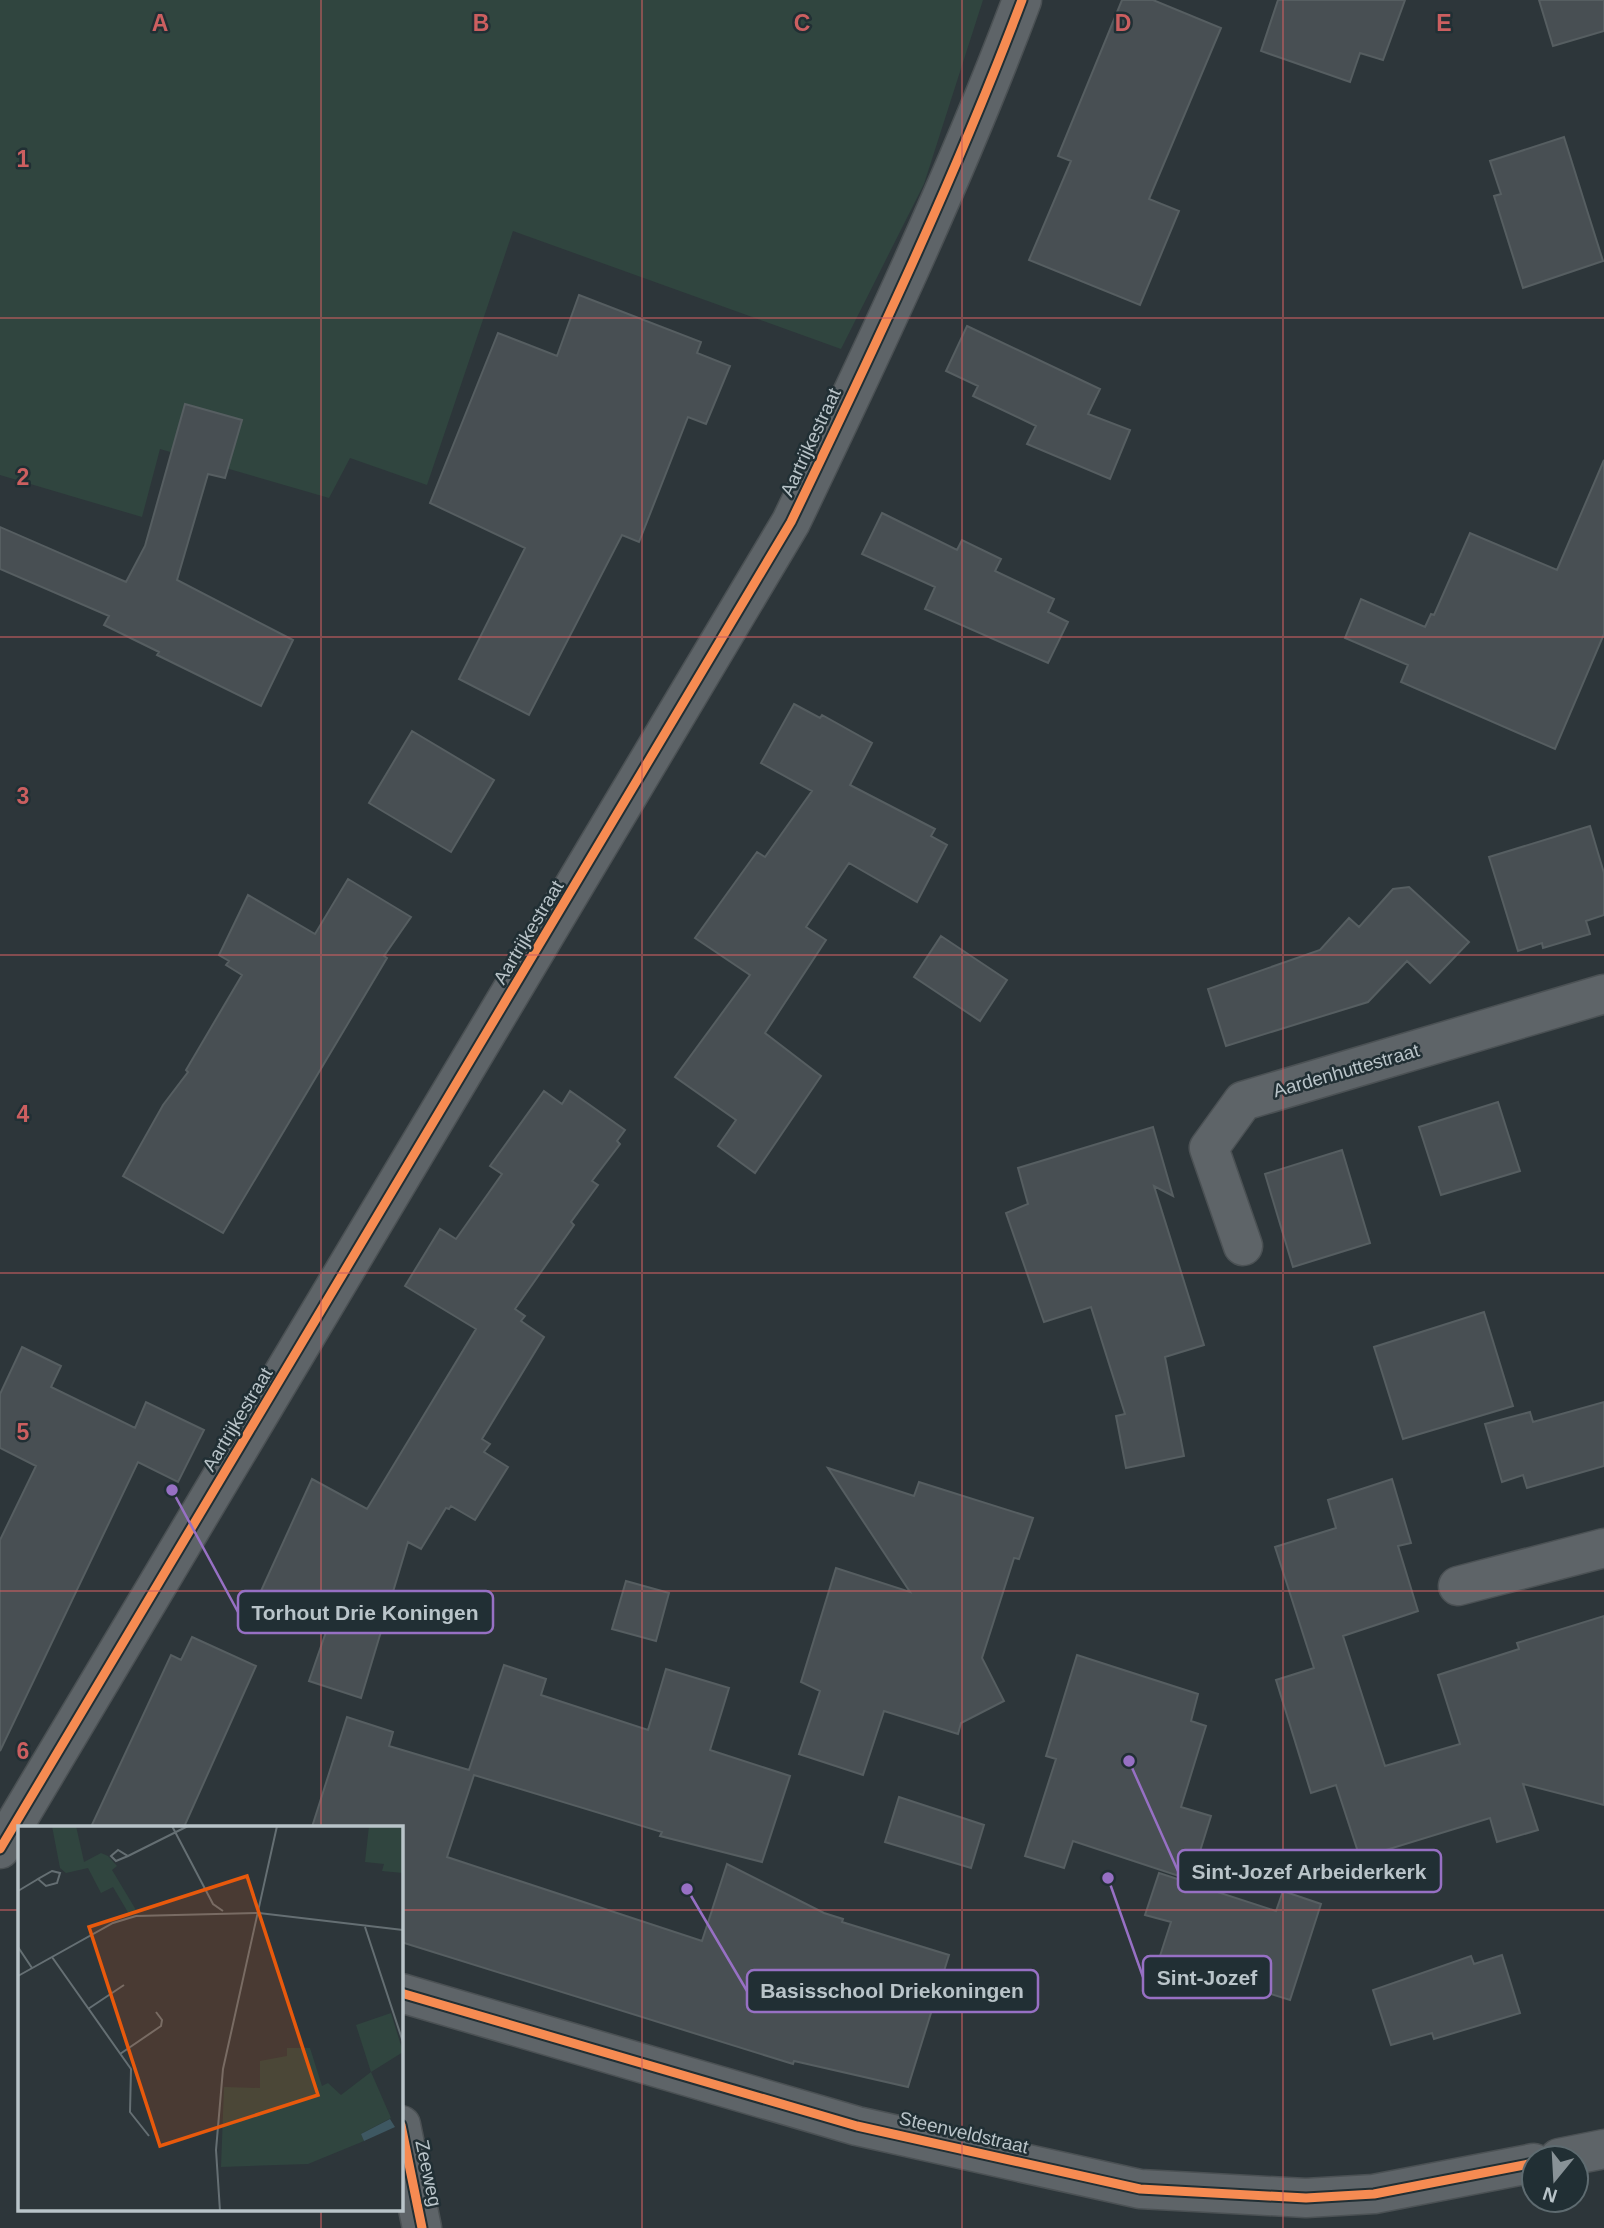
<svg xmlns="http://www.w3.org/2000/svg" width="1604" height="2228" viewBox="0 0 1604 2228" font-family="Arial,sans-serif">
<rect width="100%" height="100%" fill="#2d363a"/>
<path fill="#30453f" d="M 0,0 L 983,0 L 924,184 L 841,349 L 513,231 L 427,485 L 350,458 L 329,498 L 160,449 L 142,517 L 0,475 Z"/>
<path fill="#484f53" stroke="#565e61" stroke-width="2" d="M 1122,0 L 1153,0 L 1221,28 L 1149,199 L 1179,211 L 1140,305 L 1029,260 L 1071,161 L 1058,156 Z
M 1278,0 L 1405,0 L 1383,60 L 1360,53 L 1350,82 L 1261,51 Z
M 1539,0 L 1604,0 L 1604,31 L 1553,46 Z
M 1564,137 L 1603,261 L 1523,288 L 1494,196 L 1501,194 L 1490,161 Z
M 579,295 L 701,342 L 697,353 L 730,366 L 706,424 L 688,417 L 639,542 L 622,535 L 529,715 L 459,679 L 525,548 L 430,503 L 498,333 L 557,356 Z
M 967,326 L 1100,389 L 1088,414 L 1130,430 L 1110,479 L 1027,444 L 1036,426 L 973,396 L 978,386 L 946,371 Z
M 185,404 L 242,420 L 225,478 L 208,474 L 177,580 L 293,640 L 261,706 L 157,655 L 159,652 L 104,625 L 109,616 L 0,569 L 0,527 L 126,582 L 145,546 Z
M 1604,460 L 1604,634 L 1555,749 L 1401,682 L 1408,665 L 1345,638 L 1361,599 L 1425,627 L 1431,614 L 1434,615 L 1470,533 L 1557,570 Z
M 882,513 L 957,550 L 962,540 L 1001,559 L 995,571 L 1054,599 L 1048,612 L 1068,622 L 1048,663 L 925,609 L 935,587 L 862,554 Z
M 794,704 L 820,718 L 822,715 L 872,743 L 850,785 L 935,829 L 931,836 L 947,845 L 917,902 L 849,863 L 806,927 L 826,940 L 765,1033 L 821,1076 L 755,1173 L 718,1146 L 736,1120 L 675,1077 L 750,975 L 695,938 L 757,852 L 765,857 L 812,791 L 761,763 Z
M 412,731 L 494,780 L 451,852 L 369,803 Z
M 1590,826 L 1604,873 L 1604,915 L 1586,921 L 1590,934 L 1543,948 L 1542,943 L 1518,951 L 1489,857 Z
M 348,879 L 411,917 L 384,956 L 387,958 L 223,1233 L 123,1176 L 163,1105 L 188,1072 L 186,1070 L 242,975 L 226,965 L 229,961 L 219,955 L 248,895 L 315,934 Z
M 1409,887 L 1469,942 L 1430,983 L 1407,961 L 1368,1002 L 1226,1046 L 1208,989 L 1320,950 L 1349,918 L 1359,927 L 1393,889 Z
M 941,936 L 1007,980 L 980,1021 L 914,977 Z
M 544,1091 L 562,1104 L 570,1091 L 625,1130 L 617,1141 L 620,1144 L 592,1181 L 598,1185 L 571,1222 L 574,1225 L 515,1309 L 525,1316 L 521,1321 L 544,1337 L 482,1439 L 490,1444 L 484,1452 L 508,1467 L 475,1520 L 451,1506 L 449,1509 L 446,1508 L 421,1549 L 408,1542 L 361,1698 L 309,1681 L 327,1629 L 256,1602 L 312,1479 L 367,1509 L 476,1329 L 405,1286 L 440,1229 L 456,1239 L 502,1174 L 490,1166 Z
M 1498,1102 L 1520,1171 L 1441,1195 L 1419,1127 Z
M 1153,1127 L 1173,1196 L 1154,1186 L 1204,1345 L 1165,1357 L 1184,1456 L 1126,1468 L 1116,1416 L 1125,1414 L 1091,1307 L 1044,1322 L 1006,1213 L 1028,1204 L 1018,1168 Z
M 1342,1150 L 1370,1243 L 1293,1267 L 1265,1174 Z
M 1484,1312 L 1513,1406 L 1403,1439 L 1374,1347 Z
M 22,1347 L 61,1366 L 51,1387 L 135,1428 L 146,1402 L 204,1430 L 178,1482 L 138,1462 L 0,1751 L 0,1540 L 36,1466 L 0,1448 L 0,1394 Z
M 1604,1402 L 1604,1466 L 1527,1488 L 1523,1475 L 1502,1482 L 1485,1424 L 1530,1412 L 1533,1422 Z
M 828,1468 L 914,1496 L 919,1482 L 1033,1518 L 1019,1559 L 1014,1558 L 982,1658 L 1004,1701 L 961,1723 L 958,1734 L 884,1711 L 863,1775 L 799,1754 L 820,1691 L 801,1682 L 836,1568 L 910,1592 Z
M 1392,1479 L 1411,1543 L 1398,1546 L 1418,1611 L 1343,1636 L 1385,1766 L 1460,1744 L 1438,1675 L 1519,1649 L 1517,1643 L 1604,1616 L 1604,1805 L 1523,1784 L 1538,1830 L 1497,1842 L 1490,1818 L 1360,1858 L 1336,1785 L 1311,1793 L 1276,1680 L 1314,1668 L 1275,1547 L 1336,1528 L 1328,1500 Z
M 626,1581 L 669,1593 L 656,1641 L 612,1629 Z
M 192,1637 L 256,1666 L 184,1827 L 91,1827 L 171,1655 L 181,1660 Z
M 1077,1655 L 1198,1694 L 1191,1721 L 1206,1726 L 1181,1807 L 1211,1816 L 1191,1880 L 1073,1841 L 1064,1868 L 1025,1856 L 1056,1759 L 1046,1756 Z
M 504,1665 L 546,1679 L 541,1695 L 648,1730 L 666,1669 L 729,1688 L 710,1750 L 790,1776 L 762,1862 L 660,1836 L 662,1832 L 474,1775 L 447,1857 L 702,1941 L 727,1864 L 824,1913 L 843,1919 L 842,1922 L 949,1955 L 908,2087 L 794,2061 L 793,2064 L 401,1942 L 401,1827 L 312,1827 L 347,1717 L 393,1732 L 389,1746 L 469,1770 Z
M 899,1797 L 984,1825 L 971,1868 L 885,1842 Z
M 1159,1873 L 1276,1911 L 1283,1891 L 1321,1904 L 1290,2000 L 1159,1959 L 1171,1922 L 1145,1915 Z
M 1502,1955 L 1520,2013 L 1434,2039 L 1432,2033 L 1391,2045 L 1373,1990 L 1471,1956 L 1474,1964 Z"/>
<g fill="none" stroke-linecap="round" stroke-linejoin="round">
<g stroke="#4b5154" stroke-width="41">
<path id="minor" d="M 1243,1246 L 1209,1148 L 1243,1101 L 1604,994
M 1458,1586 L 1604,1548
M 0,1849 L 791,522 C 873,351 955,178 1022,0
M 401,1993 L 857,2126 L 1140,2189 L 1306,2198 L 1374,2194 L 1534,2163
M 401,2125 L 422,2228
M 1559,2158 L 1604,2149"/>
</g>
<use href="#minor" stroke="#5e6468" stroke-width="38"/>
<g stroke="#212f34" stroke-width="13">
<path id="cycleway" d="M 0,1849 L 791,522 C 873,351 955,178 1022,0
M 401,1993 L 857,2126 L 1140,2189 L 1306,2198 L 1374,2194 L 1534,2163
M 401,2125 L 422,2228"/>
</g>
<use href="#cycleway" stroke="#f68b52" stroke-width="9"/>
</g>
<path fill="none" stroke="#cc5f60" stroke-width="2" stroke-opacity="0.55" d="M 321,0 L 321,1827M 642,0 L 642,2228M 962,0 L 962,2228M 1283,0 L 1283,2228M 0,318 L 1604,318M 0,637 L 1604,637M 0,955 L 1604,955M 0,1273 L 1604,1273M 0,1591 L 1604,1591M 0,1910 L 19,1910M 401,1910 L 1604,1910M 321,2209 L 321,2228"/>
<g text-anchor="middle" stroke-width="5" stroke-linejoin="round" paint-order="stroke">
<g font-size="19" fill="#b9c4c9" stroke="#212f34">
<text transform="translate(810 442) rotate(-65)" y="7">Aartrijkestraat</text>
<text transform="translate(528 932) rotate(-59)" y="7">Aartrijkestraat</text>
<text transform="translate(1346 1070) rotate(-16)" y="7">Aardenhuttestraat</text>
<text transform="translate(237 1419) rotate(-59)" y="7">Aartrijkestraat</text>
<text transform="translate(964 2132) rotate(13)" y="7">Steenveldstraat</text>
<text transform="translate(429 2173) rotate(78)" y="7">Zeeweg</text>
</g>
</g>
<g transform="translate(18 1826)">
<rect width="385" height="385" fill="#2d363a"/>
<path d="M 34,0 L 58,0 L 66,36 L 83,27 L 90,30 L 99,40 L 94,44 L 118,84 L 111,88 L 95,61 L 83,67 L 70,42 L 48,47 L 42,42 ZM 351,0 L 385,0 L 385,47 L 364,45 L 366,38 L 347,36 ZM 373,187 L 385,226 L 353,246 L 373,292 L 343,308 L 346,315 L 290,338 L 203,341 L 206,261 L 242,262 L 242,235 L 269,230 L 269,222 L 292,222 L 304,260 L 310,257 L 323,269 L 353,246 L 338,199 Z" fill="#30453f"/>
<path d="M 372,293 L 377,301 L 346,315 L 343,308 Z" fill="#3e5862"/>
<path fill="none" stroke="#656f73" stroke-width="2" d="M 154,0 L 195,78 L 205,85M 110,30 L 98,35 L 93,30 L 100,24 L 110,30 L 170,0M 34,45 L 42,47 L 39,57 L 28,60 L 20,53 ZM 0,65 L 20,53M 347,101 L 385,216M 0,121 L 14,142M 34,131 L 113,243 L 112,286 L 131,310M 0,150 L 95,97 L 118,90 L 241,87 L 385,104M 70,183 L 106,159M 102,228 L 143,200 L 144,194 L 138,186M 202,385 L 198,324 L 205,243 L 259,0"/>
<path fill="#e8590c" fill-opacity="0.15" stroke="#e8590c" stroke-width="3.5" d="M 229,50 L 300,269 L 142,320 L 71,101 Z"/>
<rect width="385" height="385" fill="none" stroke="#b9c4c9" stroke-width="3.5"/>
</g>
<g font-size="23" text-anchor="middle" font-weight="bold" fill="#cc5f60" stroke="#212f34" stroke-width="5" stroke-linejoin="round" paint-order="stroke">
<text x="160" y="31">A</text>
<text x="481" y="31">B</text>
<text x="802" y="31">C</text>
<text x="1123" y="31">D</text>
<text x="1444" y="31">E</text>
<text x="23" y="167">1</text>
<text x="23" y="485">2</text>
<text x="23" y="804">3</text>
<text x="23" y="1122">4</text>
<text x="23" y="1440">5</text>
<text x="23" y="1759">6</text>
</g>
<path fill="none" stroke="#9770c4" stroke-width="2.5" d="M172 1490L238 1612M1129 1761L1178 1871M1108 1878L1143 1977M687 1889L747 1991"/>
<g fill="#9770c4" stroke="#212f34" stroke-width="2.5">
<circle cx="172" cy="1490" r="7"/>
<circle cx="1129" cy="1761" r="7"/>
<circle cx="1108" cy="1878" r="7"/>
<circle cx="687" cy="1889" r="7"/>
</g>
<g fill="#212f34" stroke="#9770c4" stroke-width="2.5">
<rect x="238" y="1591" width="255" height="42" rx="7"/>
<rect x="1178" y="1850" width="263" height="42" rx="7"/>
<rect x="1143" y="1956" width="128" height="42" rx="7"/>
<rect x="747" y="1970" width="291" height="42" rx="7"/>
</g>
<g font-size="21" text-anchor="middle" font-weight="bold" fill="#b9c4c9">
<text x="365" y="1620">Torhout Drie Koningen</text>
<text x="1309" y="1879">Sint-Jozef Arbeiderkerk</text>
<text x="1207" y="1985">Sint-Jozef</text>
<text x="892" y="1998">Basisschool Driekoningen</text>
</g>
<g transform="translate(1555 2179) rotate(198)"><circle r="33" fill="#212f34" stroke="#5e6b70" stroke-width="2"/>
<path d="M0-5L12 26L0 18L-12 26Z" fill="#889297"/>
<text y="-10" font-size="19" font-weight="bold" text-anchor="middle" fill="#b9c4c9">N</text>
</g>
</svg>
